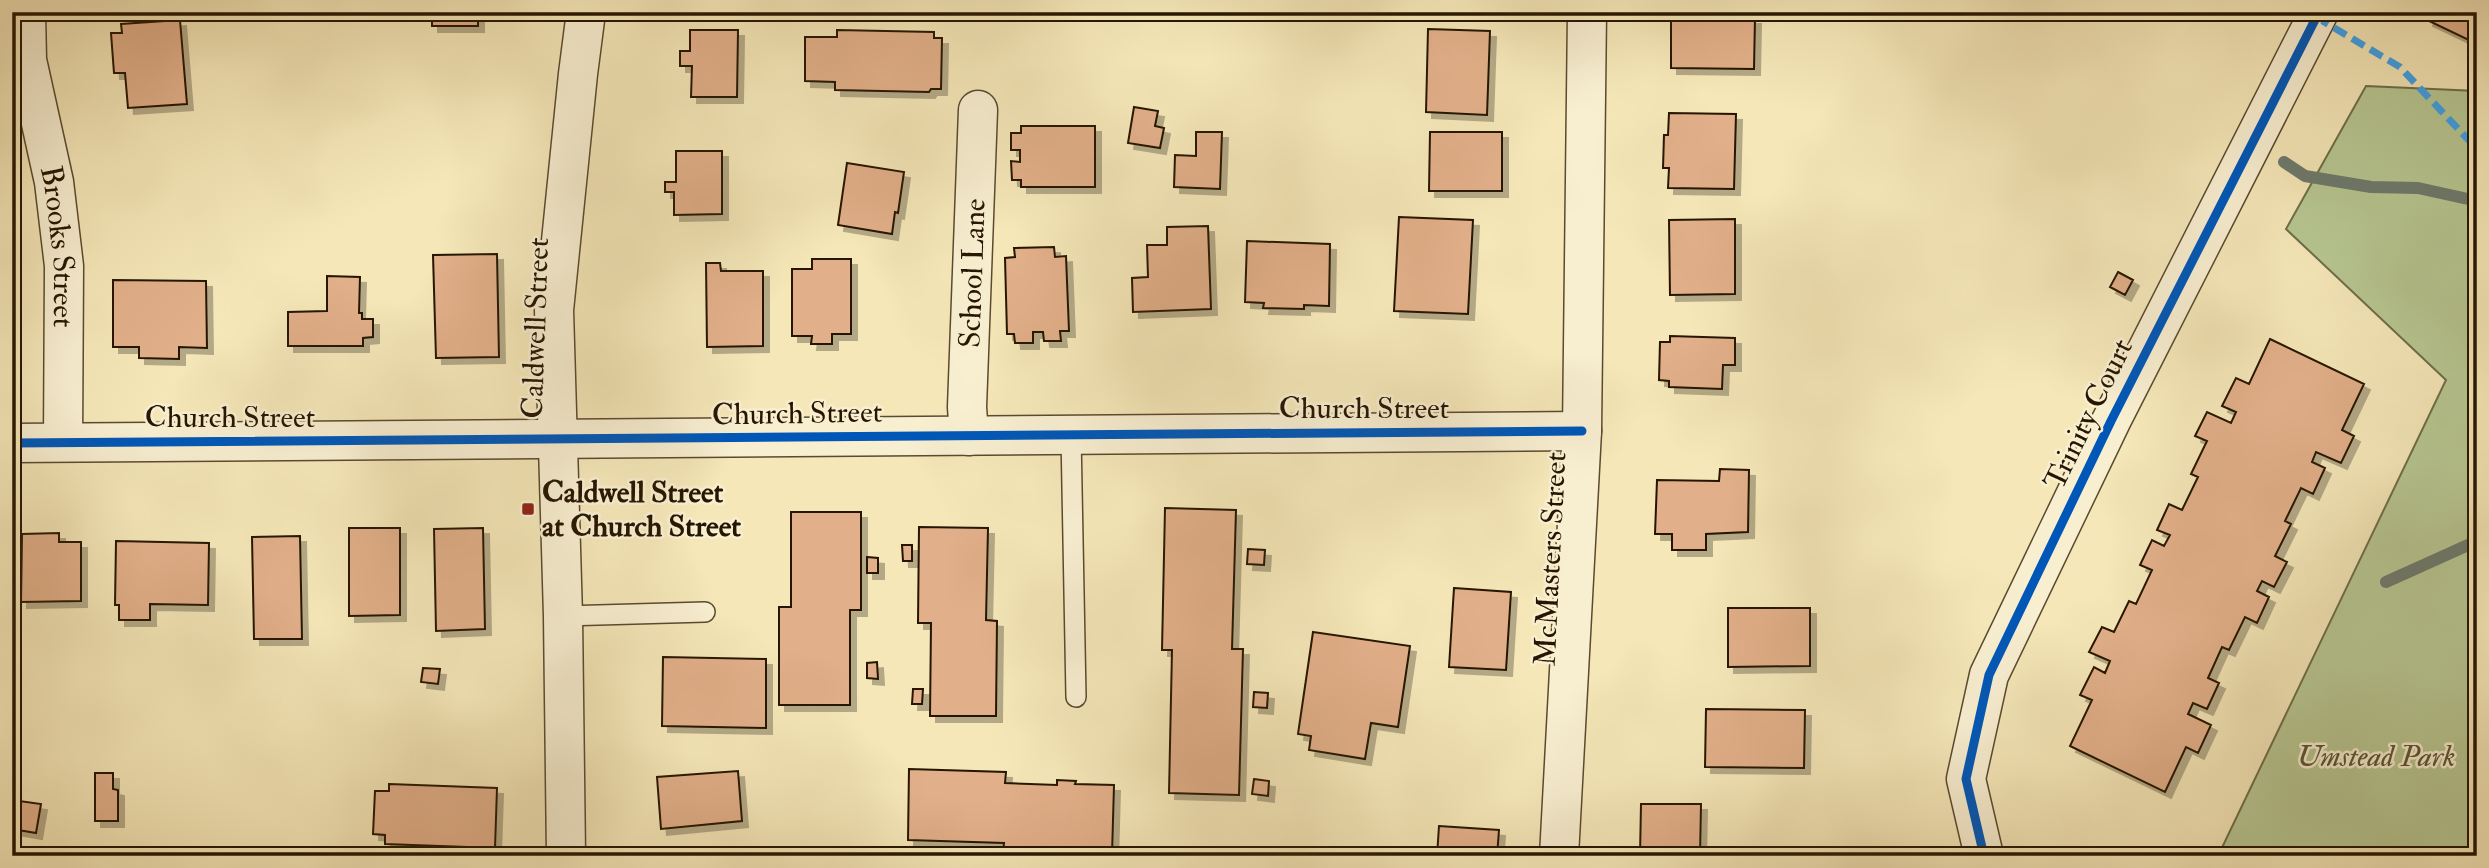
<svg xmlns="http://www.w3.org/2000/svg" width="2489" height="868" viewBox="0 0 2489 868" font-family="'IM FELL Double Pica',serif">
<defs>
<filter id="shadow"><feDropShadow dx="6" dy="6" stdDeviation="0" flood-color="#0004"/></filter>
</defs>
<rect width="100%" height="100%" fill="#f5e7b8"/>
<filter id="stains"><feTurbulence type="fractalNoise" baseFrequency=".00286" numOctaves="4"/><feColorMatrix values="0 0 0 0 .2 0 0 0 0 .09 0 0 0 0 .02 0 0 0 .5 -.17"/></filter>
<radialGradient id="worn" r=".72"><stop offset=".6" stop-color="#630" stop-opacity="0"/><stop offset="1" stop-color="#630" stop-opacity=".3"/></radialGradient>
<path fill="#b7c792" stroke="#6e6e4a" stroke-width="2" d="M 2366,86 L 2477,91 L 2477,856 L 2218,856 L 2446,380 L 2286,229 Z"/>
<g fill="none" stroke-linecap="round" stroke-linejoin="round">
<path stroke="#6e7b6e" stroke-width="12" d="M 2284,162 L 2305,176 L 2371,187 L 2418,188 L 2477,201
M 2386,582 L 2477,541"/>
</g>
<path fill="#e1af89" stroke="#261601" stroke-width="2" filter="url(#shadow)" d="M 432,12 L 478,12 L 478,26 L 432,26 Z
M 2431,12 L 2477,12 L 2477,44 L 2427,20 Z
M 1671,17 L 1755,18 L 1754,69 L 1671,68 Z
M 180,20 L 187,104 L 128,108 L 125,73 L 114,73 L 111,33 L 122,33 L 121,24 Z
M 1428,29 L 1490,31 L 1487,115 L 1426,112 Z
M 690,30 L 738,30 L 737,97 L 691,97 L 692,66 L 680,66 L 680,51 L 690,51 Z
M 837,30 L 934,32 L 934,38 L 942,38 L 941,89 L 931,89 L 929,92 L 835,90 L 835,82 L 805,81 L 805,37 L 837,37 Z
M 1134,107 L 1158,111 L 1155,126 L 1164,128 L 1160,148 L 1128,143 Z
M 1669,113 L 1736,114 L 1734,189 L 1668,188 L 1669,168 L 1663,168 L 1664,135 L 1668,135 Z
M 1021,126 L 1095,126 L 1095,187 L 1021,187 L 1021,180 L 1012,180 L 1011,161 L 1020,162 L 1020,150 L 1011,150 L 1011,133 L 1021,133 Z
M 1196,132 L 1222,132 L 1220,189 L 1174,187 L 1175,155 L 1196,156 Z
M 1430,132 L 1502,132 L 1502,191 L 1429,191 Z
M 676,151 L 722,151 L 722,214 L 674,215 L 674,192 L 665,192 L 665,182 L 676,182 Z
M 847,163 L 904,172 L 898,213 L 895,212 L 892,234 L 838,225 Z
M 1399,217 L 1473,220 L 1468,314 L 1394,311 Z
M 1735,219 L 1735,294 L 1670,295 L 1669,220 Z
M 1208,226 L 1211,309 L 1133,312 L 1132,278 L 1148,277 L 1147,245 L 1167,245 L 1167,227 Z
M 1247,241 L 1330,244 L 1329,306 L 1304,305 L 1304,309 L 1263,308 L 1264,303 L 1245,302 Z
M 1054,247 L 1055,257 L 1066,256 L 1069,331 L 1060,331 L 1061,341 L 1044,341 L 1043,332 L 1033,332 L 1033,343 L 1015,343 L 1014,334 L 1007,334 L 1005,258 L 1015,257 L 1014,248 Z
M 497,254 L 499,357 L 436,358 L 433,255 Z
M 812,259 L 851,259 L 851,334 L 832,334 L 832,344 L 811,344 L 812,336 L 792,336 L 792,269 L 812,269 Z
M 706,263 L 720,263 L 721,271 L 763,271 L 763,346 L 707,347 Z
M 2118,272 L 2133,280 L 2125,295 L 2110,287 Z
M 327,276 L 360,277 L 359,313 L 362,313 L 362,319 L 373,319 L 373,337 L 363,338 L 363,346 L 288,346 L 288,312 L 327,311 Z
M 113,280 L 206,281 L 207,348 L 179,347 L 179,359 L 139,358 L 139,347 L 113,347 Z
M 1670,336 L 1735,338 L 1735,365 L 1723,365 L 1722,389 L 1669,387 L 1669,381 L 1659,380 L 1660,342 L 1670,342 Z
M 2270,339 L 2364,384 L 2342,430 L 2354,436 L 2341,463 L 2316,452 L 2312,462 L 2325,468 L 2313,494 L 2301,488 L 2285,521 L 2291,524 L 2275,556 L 2287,562 L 2274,587 L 2262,581 L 2257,591 L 2269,597 L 2257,623 L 2245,617 L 2229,650 L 2222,647 L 2208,678 L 2219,683 L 2207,709 L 2193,703 L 2188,714 L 2211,725 L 2198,753 L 2186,747 L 2165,792 L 2070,746 L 2092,700 L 2080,695 L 2094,667 L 2105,673 L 2110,661 L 2089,652 L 2102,627 L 2114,632 L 2129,601 L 2136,604 L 2152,570 L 2140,565 L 2152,540 L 2164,546 L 2170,535 L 2157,530 L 2169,504 L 2182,510 L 2198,477 L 2191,474 L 2207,441 L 2195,436 L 2207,412 L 2231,423 L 2236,412 L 2222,406 L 2236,378 L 2249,384 Z
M 1720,469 L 1749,470 L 1748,532 L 1706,534 L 1706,550 L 1672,550 L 1672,534 L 1655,534 L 1657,480 L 1719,481 Z
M 1165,508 L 1236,510 L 1232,649 L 1243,649 L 1239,795 L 1169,793 L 1172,650 L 1162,650 Z
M 791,512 L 861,512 L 861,610 L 850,610 L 850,705 L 779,705 L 779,607 L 791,607 Z
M 919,527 L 988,528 L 986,620 L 997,621 L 996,716 L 930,716 L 931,623 L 918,623 Z
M 349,528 L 400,528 L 400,615 L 349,616 Z
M 483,528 L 485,629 L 436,631 L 434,529 Z
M 59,533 L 59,542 L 81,542 L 81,601 L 21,602 L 22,534 Z
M 300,536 L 302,639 L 254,639 L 252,537 Z
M 116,541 L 209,543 L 208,605 L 150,604 L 150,620 L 119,620 L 119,605 L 115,605 Z
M 902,545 L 912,545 L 912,561 L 903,561 Z
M 1248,549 L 1265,550 L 1264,565 L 1247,564 Z
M 867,557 L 878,558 L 878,573 L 867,573 Z
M 1454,588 L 1511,592 L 1506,670 L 1449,667 Z
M 1728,608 L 1810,608 L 1810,666 L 1728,667 Z
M 1313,632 L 1410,646 L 1398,727 L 1371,723 L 1365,759 L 1309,750 L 1311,736 L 1298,734 Z
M 663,657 L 766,659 L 766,728 L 662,726 Z
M 877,662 L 878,679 L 867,678 L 867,663 Z
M 423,668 L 440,669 L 438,684 L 421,682 Z
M 913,689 L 923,689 L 922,704 L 912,704 Z
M 1254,692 L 1268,693 L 1267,708 L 1253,707 Z
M 1706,709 L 1805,710 L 1804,768 L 1705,767 Z
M 909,769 L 1006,772 L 1005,783 L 1057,785 L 1057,780 L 1076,781 L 1075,784 L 1114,785 L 1112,855 L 1003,852 L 1004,843 L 908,840 Z
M 738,771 L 742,821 L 661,829 L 657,777 Z
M 95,773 L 113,773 L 113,789 L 118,790 L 118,821 L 95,821 Z
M 1254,779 L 1269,781 L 1268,796 L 1252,794 Z
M 389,784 L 497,788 L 495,848 L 385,844 L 385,835 L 373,834 L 375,791 L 389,791 Z
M 12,800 L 41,804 L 36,833 L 12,829 Z
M 1641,804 L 1701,804 L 1700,856 L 1640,856 Z
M 1439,826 L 1499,830 L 1497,856 L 1437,856 Z
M 844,851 L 844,856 L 814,856 L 814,852 Z"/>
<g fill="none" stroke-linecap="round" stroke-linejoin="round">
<g stroke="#5a4a2f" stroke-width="22">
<path id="service" d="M 1071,435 L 1076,697
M 563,616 L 705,612"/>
</g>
<g stroke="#5a4a2f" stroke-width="41">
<g id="minor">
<path id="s1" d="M 26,12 L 27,60 L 54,182 L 64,266 L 63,442"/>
<path id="s2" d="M 969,436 L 967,407 L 978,110"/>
<path d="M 12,443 L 1582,431"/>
<path d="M 566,856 L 563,616 L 554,310 L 578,74 L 586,12"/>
<path d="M 1559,856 L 1582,431 L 1587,12"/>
<path d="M 1984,856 L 1966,779 L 1989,675 L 2111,421 L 2319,12"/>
</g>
</g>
<use href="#service" stroke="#f8efd1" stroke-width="19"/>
<use href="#minor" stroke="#f8efd1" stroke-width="38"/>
<path stroke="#3ea2e9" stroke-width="7" stroke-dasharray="14 7" stroke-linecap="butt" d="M 2316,17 L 2400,67 L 2477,149"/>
<g stroke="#f8efd1" stroke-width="13">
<path id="cycleway" d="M 12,443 L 1582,431
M 1984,856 L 1966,779 L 1989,675 L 2111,421 L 2319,12"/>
</g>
<use href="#cycleway" stroke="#0057b8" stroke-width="9"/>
</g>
<rect fill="#8f2418" stroke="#f8efd1" stroke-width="2.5" x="521" y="502" width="14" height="14" rx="3.5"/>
<g text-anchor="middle" stroke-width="5" stroke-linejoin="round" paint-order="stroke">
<g font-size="30" fill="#261601" stroke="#f8efd1">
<text dy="10" stroke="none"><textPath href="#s1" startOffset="238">Brooks Street</textPath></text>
<text dy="10" stroke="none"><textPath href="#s2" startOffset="163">School Lane</textPath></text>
<text transform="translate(535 328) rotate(-88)" y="10">Caldwell Street</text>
<text x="1364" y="418">Church Street</text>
<text transform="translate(797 413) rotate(-1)" y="10">Church Street</text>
<text transform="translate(2088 414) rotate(-64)" y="10">Trinity Court</text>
<text x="230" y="427">Church Street</text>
<text transform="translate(1550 559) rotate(-87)" y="10">McMasters Street</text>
</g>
<g font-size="30" font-weight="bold" fill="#261601" stroke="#f8efd1" text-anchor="start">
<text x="542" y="502">Caldwell Street<tspan x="542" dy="34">at Church Street</tspan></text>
</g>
<g font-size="30" font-style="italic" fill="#595434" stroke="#f8efd1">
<text x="2376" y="766">Umstead Park</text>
</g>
</g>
<rect width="2489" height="868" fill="none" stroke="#f5e7b8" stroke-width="42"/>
<rect x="14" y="14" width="2461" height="840" fill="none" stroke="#261601" stroke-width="3.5"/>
<rect x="21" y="21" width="2447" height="826" fill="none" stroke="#261601" stroke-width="2"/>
<rect width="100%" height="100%" filter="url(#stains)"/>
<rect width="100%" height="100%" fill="url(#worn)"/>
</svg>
